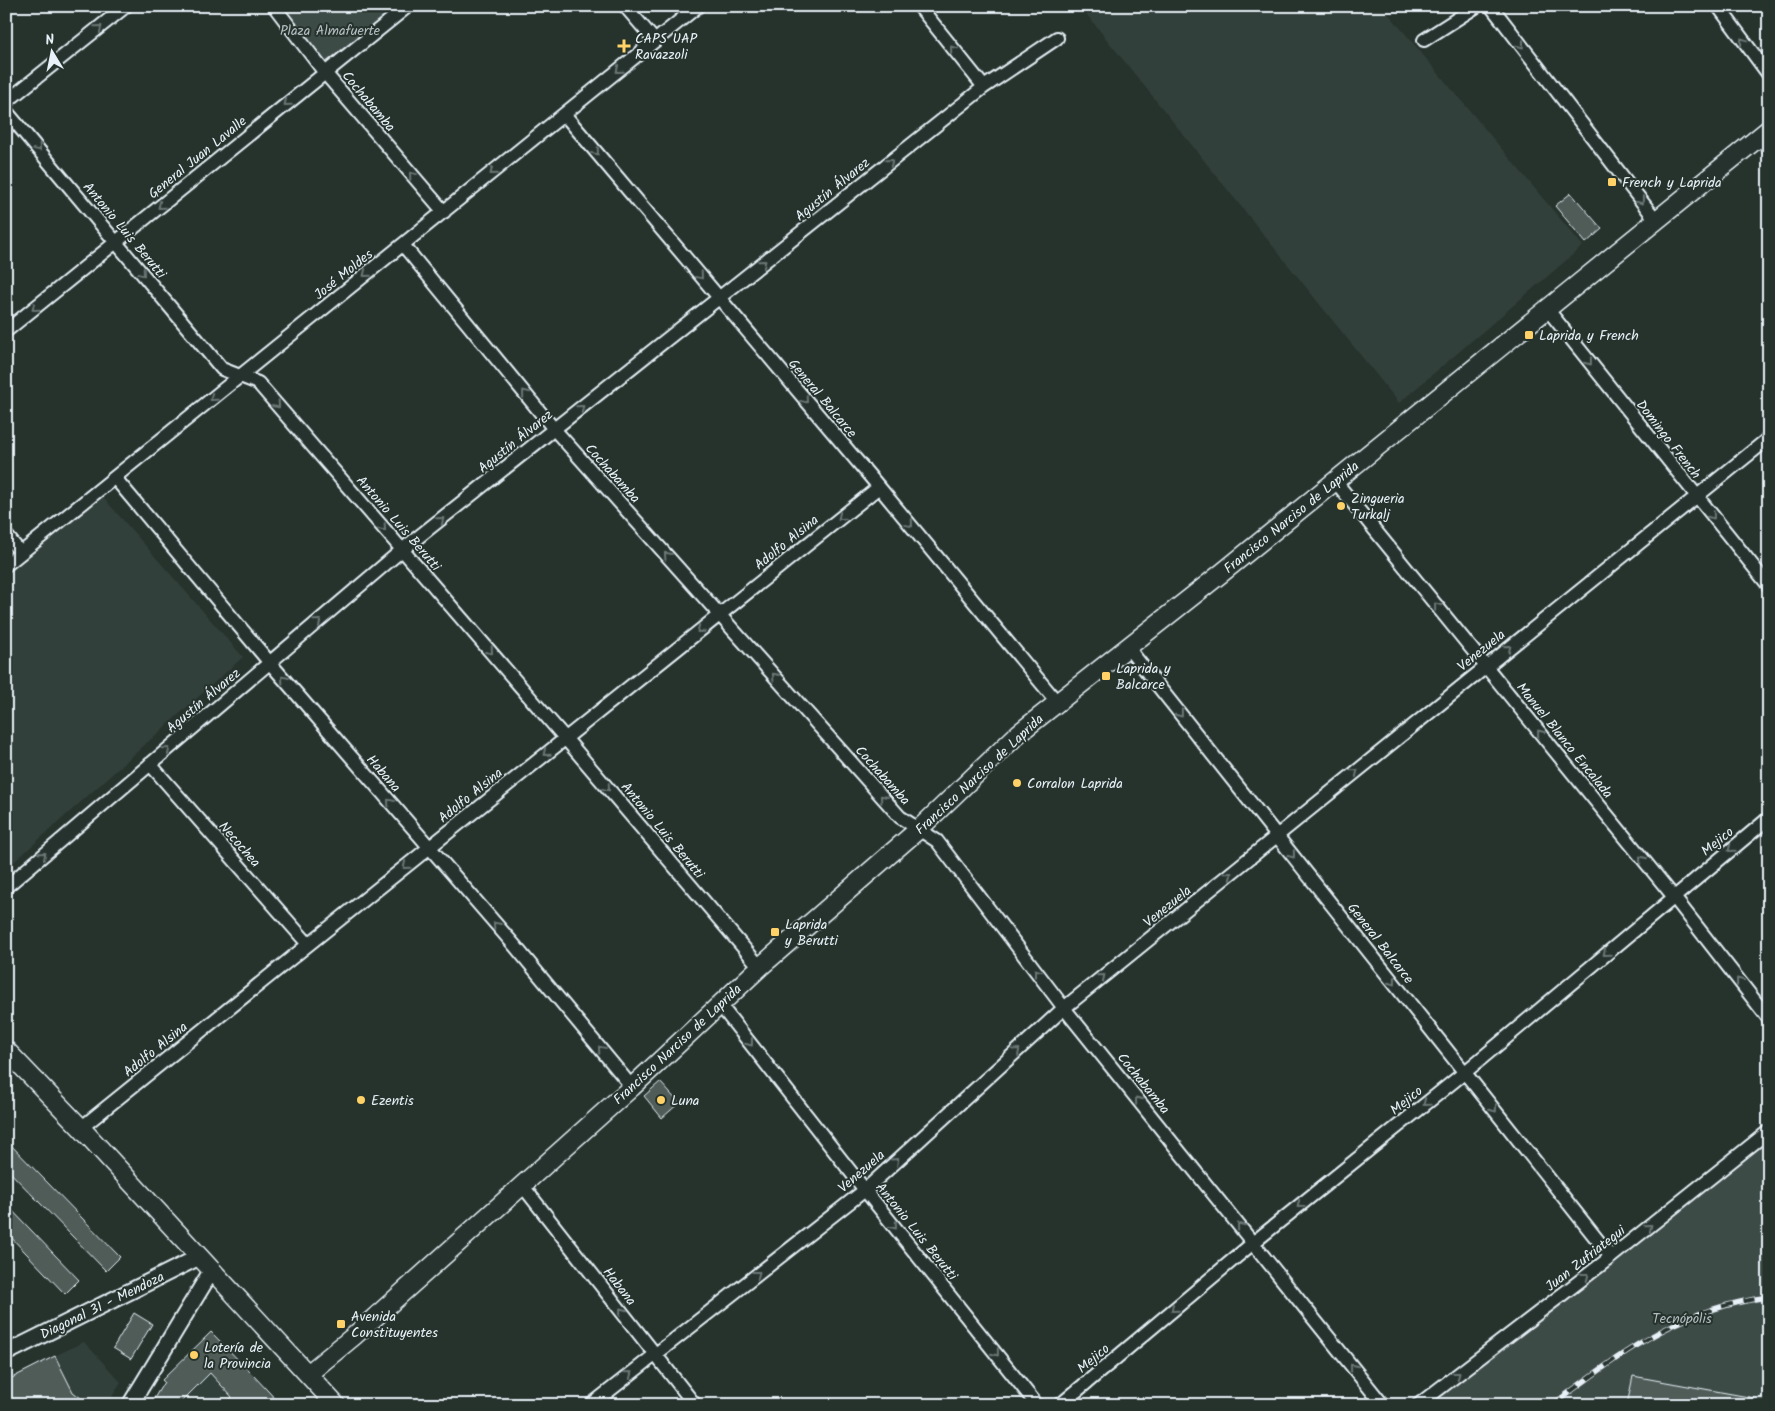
<svg xmlns="http://www.w3.org/2000/svg" width="1775" height="1411" viewBox="0 0 1775 1411" font-family="Kalam,sans-serif">
<rect width="100%" height="100%" fill="#26332d"/>
<filter id="ink" filterUnits="userSpaceOnUse"><feTurbulence type="fractalNoise" baseFrequency=".02" numOctaves="2"/><feDisplacementMap in="SourceGraphic" scale="10" xChannelSelector="R" yChannelSelector="G"/><feConvolveMatrix kernelMatrix="1 2 1 2 8 2 1 2 1" color-interpolation-filters="sRGB"/></filter>
<g filter="url(#ink)">
<path fill="#333f3a" d="M 1080,6 L 1382,6 L 1583,246 L 1399,403 Z
M 101,495 L 243,657 L 6,869 L 6,572 Z
M 211,1332 L 276,1405 L 149,1405 L 166,1378 Z
M 84,1342 L 121,1382 L 107,1405 L 6,1405 L 6,1379 Z"/>
<path fill="#3e4b47" stroke="#939ea0" d="M 282,6 L 398,6 L 326,62 Z
M 1769,1140 L 1769,1405 L 1429,1405 Z"/>
<path fill="#505c59" stroke="#e8f1f8" d="M 1571,193 L 1602,229 L 1586,243 L 1555,206 Z
M 660,1082 L 679,1103 L 662,1118 L 644,1096 Z
M 6,1140 L 120,1257 L 106,1271 L 6,1168 Z
M 6,1204 L 79,1280 L 65,1294 L 6,1232 Z
M 134,1313 L 152,1324 L 131,1359 L 113,1348 Z
M 211,1332 L 253,1375 L 281,1405 L 224,1405 L 232,1397 L 210,1373 L 178,1405 L 150,1405 L 164,1382 L 162,1380 Z
M 55,1356 L 73,1392 L 90,1405 L 6,1405 L 6,1381 Z
M 1633,1376 L 1754,1398 L 1754,1405 L 1627,1405 Z"/>
<g fill="none" stroke-linecap="round" stroke-linejoin="round">
<g stroke="#e8f1f8" stroke-width="16">
<path id="minor" d="M 274,6 L 325,73 L 444,212
M 625,6 L 655,41
M 919,6 L 984,87
M 1491,6 L 1656,220
M 1718,6 L 1769,75
M 1424,40 L 1477,6
M 6,102 L 126,6
M 6,111 L 222,369 L 258,383 L 565,738 L 760,967
M 564,114 L 879,487 L 1057,702
M 1759,137 L 1769,149
M 403,245 L 554,429 L 900,817 L 937,841 L 1064,1008 L 1383,1405
M 1548,310 L 1769,586
M 6,331 L 408,6
M 115,478 L 270,663 L 515,946 L 632,1087
M 1335,481 L 1673,896 L 1769,1019
M 6,535 L 21,553
M 6,565 L 698,6
M 1128,648 L 1611,1257
M 150,764 L 308,944
M 6,887 L 402,550 L 984,87 L 1057,38
M 720,1005 L 865,1190 L 1037,1405
M 81,1128 L 299,952 L 879,487
M 522,1185 L 695,1405
M 591,1405 L 865,1190 L 1064,1008 L 1769,438
M 1060,1405 L 1253,1243 L 1464,1073 L 1769,818
M 1418,1405 L 1611,1257 L 1769,1131"/>
</g>
<g stroke="#e8f1f8" stroke-width="19">
<path id="tertiary" d="M 6,1353 L 199,1257
M 130,1405 L 212,1270"/>
</g>
<g stroke="#e8f1f8" stroke-width="21">
<path id="secondary" d="M 6,1050 L 81,1128 L 336,1405
M 308,1374 L 354,1336 L 632,1087 L 760,967 L 919,829 L 1019,733 L 1223,572 L 1769,129"/>
</g>
<use href="#minor" stroke="#26332d" stroke-width="12"/>
<use href="#tertiary" stroke="#26332d" stroke-width="15"/>
<use href="#secondary" stroke="#26332d" stroke-width="18"/>
<g stroke="#e8f1f8" stroke-width="5.5">
<path id="rail" d="M 1552,1405 C 1624,1352 1676,1309 1769,1297"/>
</g>
<use href="#rail" stroke="#26332d" stroke-width="4" stroke-dasharray="11" stroke-linecap="butt"/>
</g>
<defs><path id="oneway-chevron" d="M-2-3.5L2.5 0L-2 3.5" fill="none" stroke-width="1.6" stroke-linecap="round" stroke-linejoin="round" transform="scale(1.25)"/></defs>
<g stroke="#6a7674">
<use href="#oneway-chevron" transform="translate(99 28) rotate(-39)"/>
<use href="#oneway-chevron" transform="translate(1743 41) rotate(-127)"/>
<use href="#oneway-chevron" transform="translate(1521 45) rotate(53)"/>
<use href="#oneway-chevron" transform="translate(953 49) rotate(-129)"/>
<use href="#oneway-chevron" transform="translate(619 70) rotate(141)"/>
<use href="#oneway-chevron" transform="translate(287 103) rotate(141)"/>
<use href="#oneway-chevron" transform="translate(38 148) rotate(50)"/>
<use href="#oneway-chevron" transform="translate(596 152) rotate(50)"/>
<use href="#oneway-chevron" transform="translate(890 162) rotate(-39)"/>
<use href="#oneway-chevron" transform="translate(493 172) rotate(141)"/>
<use href="#oneway-chevron" transform="translate(412 175) rotate(-130)"/>
<use href="#oneway-chevron" transform="translate(1641 201) rotate(52)"/>
<use href="#oneway-chevron" transform="translate(161 206) rotate(141)"/>
<use href="#oneway-chevron" transform="translate(763 263) rotate(-39)"/>
<use href="#oneway-chevron" transform="translate(142 273) rotate(50)"/>
<use href="#oneway-chevron" transform="translate(366 274) rotate(141)"/>
<use href="#oneway-chevron" transform="translate(700 276) rotate(50)"/>
<use href="#oneway-chevron" transform="translate(35 308) rotate(141)"/>
<use href="#oneway-chevron" transform="translate(1589 362) rotate(52)"/>
<use href="#oneway-chevron" transform="translate(525 393) rotate(-129)"/>
<use href="#oneway-chevron" transform="translate(213 398) rotate(141)"/>
<use href="#oneway-chevron" transform="translate(805 400) rotate(50)"/>
<use href="#oneway-chevron" transform="translate(277 405) rotate(49)"/>
<use href="#oneway-chevron" transform="translate(581 408) rotate(-39)"/>
<use href="#oneway-chevron" transform="translate(1712 516) rotate(51)"/>
<use href="#oneway-chevron" transform="translate(841 517) rotate(141)"/>
<use href="#oneway-chevron" transform="translate(441 520) rotate(-39)"/>
<use href="#oneway-chevron" transform="translate(910 524) rotate(50)"/>
<use href="#oneway-chevron" transform="translate(383 528) rotate(49)"/>
<use href="#oneway-chevron" transform="translate(667 555) rotate(-132)"/>
<use href="#oneway-chevron" transform="translate(1437 606) rotate(-129)"/>
<use href="#oneway-chevron" transform="translate(318 622) rotate(-40)"/>
<use href="#oneway-chevron" transform="translate(700 630) rotate(141)"/>
<use href="#oneway-chevron" transform="translate(1508 648) rotate(-39)"/>
<use href="#oneway-chevron" transform="translate(490 651) rotate(49)"/>
<use href="#oneway-chevron" transform="translate(775 676) rotate(-132)"/>
<use href="#oneway-chevron" transform="translate(284 679) rotate(-131)"/>
<use href="#oneway-chevron" transform="translate(1180 714) rotate(52)"/>
<use href="#oneway-chevron" transform="translate(1540 733) rotate(-129)"/>
<use href="#oneway-chevron" transform="translate(167 750) rotate(-40)"/>
<use href="#oneway-chevron" transform="translate(546 753) rotate(141)"/>
<use href="#oneway-chevron" transform="translate(1355 772) rotate(-39)"/>
<use href="#oneway-chevron" transform="translate(607 788) rotate(50)"/>
<use href="#oneway-chevron" transform="translate(883 798) rotate(-132)"/>
<use href="#oneway-chevron" transform="translate(390 802) rotate(-131)"/>
<use href="#oneway-chevron" transform="translate(1731 849) rotate(141)"/>
<use href="#oneway-chevron" transform="translate(43 855) rotate(-40)"/>
<use href="#oneway-chevron" transform="translate(1292 855) rotate(52)"/>
<use href="#oneway-chevron" transform="translate(1642 859) rotate(-129)"/>
<use href="#oneway-chevron" transform="translate(406 866) rotate(141)"/>
<use href="#oneway-chevron" transform="translate(1229 875) rotate(-39)"/>
<use href="#oneway-chevron" transform="translate(496 925) rotate(-131)"/>
<use href="#oneway-chevron" transform="translate(1606 953) rotate(140)"/>
<use href="#oneway-chevron" transform="translate(1037 972) rotate(-127)"/>
<use href="#oneway-chevron" transform="translate(1102 977) rotate(-39)"/>
<use href="#oneway-chevron" transform="translate(1739 981) rotate(-128)"/>
<use href="#oneway-chevron" transform="translate(1393 982) rotate(52)"/>
<use href="#oneway-chevron" transform="translate(750 1043) rotate(52)"/>
<use href="#oneway-chevron" transform="translate(601 1049) rotate(-130)"/>
<use href="#oneway-chevron" transform="translate(1017 1051) rotate(-42)"/>
<use href="#oneway-chevron" transform="translate(1138 1100) rotate(-129)"/>
<use href="#oneway-chevron" transform="translate(1426 1103) rotate(141)"/>
<use href="#oneway-chevron" transform="translate(1494 1109) rotate(52)"/>
<use href="#oneway-chevron" transform="translate(896 1161) rotate(-42)"/>
<use href="#oneway-chevron" transform="translate(1300 1205) rotate(141)"/>
<use href="#oneway-chevron" transform="translate(894 1226) rotate(51)"/>
<use href="#oneway-chevron" transform="translate(1240 1226) rotate(-129)"/>
<use href="#oneway-chevron" transform="translate(1649 1227) rotate(-39)"/>
<use href="#oneway-chevron" transform="translate(757 1274) rotate(-38)"/>
<use href="#oneway-chevron" transform="translate(1586 1276) rotate(-37)"/>
<use href="#oneway-chevron" transform="translate(1174 1309) rotate(140)"/>
<use href="#oneway-chevron" transform="translate(622 1311) rotate(-128)"/>
<use href="#oneway-chevron" transform="translate(996 1353) rotate(51)"/>
<use href="#oneway-chevron" transform="translate(1353 1367) rotate(-129)"/>
<use href="#oneway-chevron" transform="translate(629 1374) rotate(-39)"/>
<use href="#oneway-chevron" transform="translate(1457 1375) rotate(-37)"/>
</g>
</g>
<g fill="#ffd166" stroke="#26332d" stroke-width="2">
<path d="M621.5 38.5h5v5h5v5h-5v5h-5v-5h-5v-5h5z"/>
<rect x="1607" y="177" width="10" height="10" rx="2.5"/>
<rect x="1524" y="330" width="10" height="10" rx="2.5"/>
<circle cx="1341" cy="506" r="5"/>
<rect x="1101" y="671" width="10" height="10" rx="2.5"/>
<circle cx="1017" cy="783" r="5"/>
<rect x="770" y="927" width="10" height="10" rx="2.5"/>
<circle cx="361" cy="1100" r="5"/>
<circle cx="661" cy="1100" r="5"/>
<rect x="336" y="1319" width="10" height="10" rx="2.5"/>
<circle cx="194" cy="1355" r="5"/>
</g>
<g text-anchor="middle" stroke-width="4" stroke-linejoin="round" paint-order="stroke">
<g font-size="14" fill="#b5bfc3" stroke="#26332d">
<text x="330" y="35">Plaza Almafuerte</text>
<text x="1682" y="1323">Tecnópolis</text>
</g>
<g font-size="14" fill="#e8f1f8" stroke="#26332d" text-anchor="start">
<text x="635" y="43">CAPS UAP<tspan x="635" dy="16">Ravazzoli</tspan></text>
<text x="1622" y="187">French y Laprida</text>
<text x="1539" y="340">Laprida y French</text>
<text x="1351" y="503">Zingueria<tspan x="1351" dy="16">Turkalj</tspan></text>
<text x="1116" y="673">Laprida y<tspan x="1116" dy="16">Balcarce</tspan></text>
<text x="1027" y="788">Corralon Laprida</text>
<text x="785" y="929">Laprida<tspan x="785" dy="16">y Berutti</tspan></text>
<text x="371" y="1105">Ezentis</text>
<text x="671" y="1105">Luna</text>
<text x="351" y="1321">Avenida<tspan x="351" dy="16">Constituyentes</tspan></text>
<text x="204" y="1352">Lotería de<tspan x="204" dy="16">la Provincia</tspan></text>
</g>
<g font-size="14" fill="#e8f1f8" stroke="#26332d">
<text transform="translate(369 101) rotate(50)" y="5">Cochabamba</text>
<text transform="translate(197 157) rotate(-39)" y="5">General Juan Lavalle</text>
<text transform="translate(832 189) rotate(-39)" y="5">Agustín Álvarez</text>
<text transform="translate(125 230) rotate(50)" y="5">Antonio Luis Berutti</text>
<text transform="translate(343 274) rotate(-39)" y="5">José Moldes</text>
<text transform="translate(823 398) rotate(50)" y="5">General Balcarce</text>
<text transform="translate(1669 439) rotate(52)" y="5">Domingo French</text>
<text transform="translate(515 441) rotate(-39)" y="5">Agustín Álvarez</text>
<text transform="translate(613 473) rotate(48)" y="5">Cochabamba</text>
<text transform="translate(1291 517) rotate(-39)" y="5">Francisco Narciso de Laprida</text>
<text transform="translate(399 523) rotate(49)" y="5">Antonio Luis Berutti</text>
<text transform="translate(786 542) rotate(-39)" y="5">Adolfo Alsina</text>
<text transform="translate(1481 650) rotate(-39)" y="5">Venezuela</text>
<text transform="translate(203 700) rotate(-40)" y="5">Agustín Álvarez</text>
<text transform="translate(1565 740) rotate(51)" y="5">Manuel Blanco Encalada</text>
<text transform="translate(384 773) rotate(49)" y="5">Habana</text>
<text transform="translate(979 774) rotate(-43)" y="5">Francisco Narciso de Laprida</text>
<text transform="translate(883 775) rotate(48)" y="5">Cochabamba</text>
<text transform="translate(470 795) rotate(-39)" y="5">Adolfo Alsina</text>
<text transform="translate(663 830) rotate(50)" y="5">Antonio Luis Berutti</text>
<text transform="translate(1717 841) rotate(-39)" y="5">Mejico</text>
<text transform="translate(240 844) rotate(49)" y="5">Necochea</text>
<text transform="translate(1167 906) rotate(-39)" y="5">Venezuela</text>
<text transform="translate(1381 943) rotate(52)" y="5">General Balcarce</text>
<text transform="translate(677 1044) rotate(-43)" y="5">Francisco Narciso de Laprida</text>
<text transform="translate(155 1049) rotate(-39)" y="5">Adolfo Alsina</text>
<text transform="translate(1144 1083) rotate(51)" y="5">Cochabamba</text>
<text transform="translate(1406 1100) rotate(-39)" y="5">Mejico</text>
<text transform="translate(861 1171) rotate(-41)" y="5">Venezuela</text>
<text transform="translate(917 1231) rotate(51)" y="5">Antonio Luis Berutti</text>
<text transform="translate(1585 1258) rotate(-38)" y="5">Juan Zufriategui</text>
<text transform="translate(620 1286) rotate(52)" y="5">Habana</text>
<text transform="translate(102 1305) rotate(-26)" y="5">Diagonal 31 - Mendoza</text>
<text transform="translate(1093 1358) rotate(-40)" y="5">Mejico</text>
</g>
</g>
<rect width="1775" height="1411" fill="none" stroke="#26332d" stroke-width="25"/>
<rect x="12" y="12" width="1750" height="1386" fill="none" stroke="#e8f1f8" stroke-width="2" filter="url(#ink)"/>
<g transform="translate(52 52) rotate(350)" stroke="#26332d" stroke-width="4" paint-order="stroke">
<path d="M0-4L9 19L0 12L-9 19Z" fill="#e8f1f8"/>
<text y="-8" font-size="14" font-weight="bold" text-anchor="middle" fill="#e8f1f8">N</text>
</g>
</svg>
